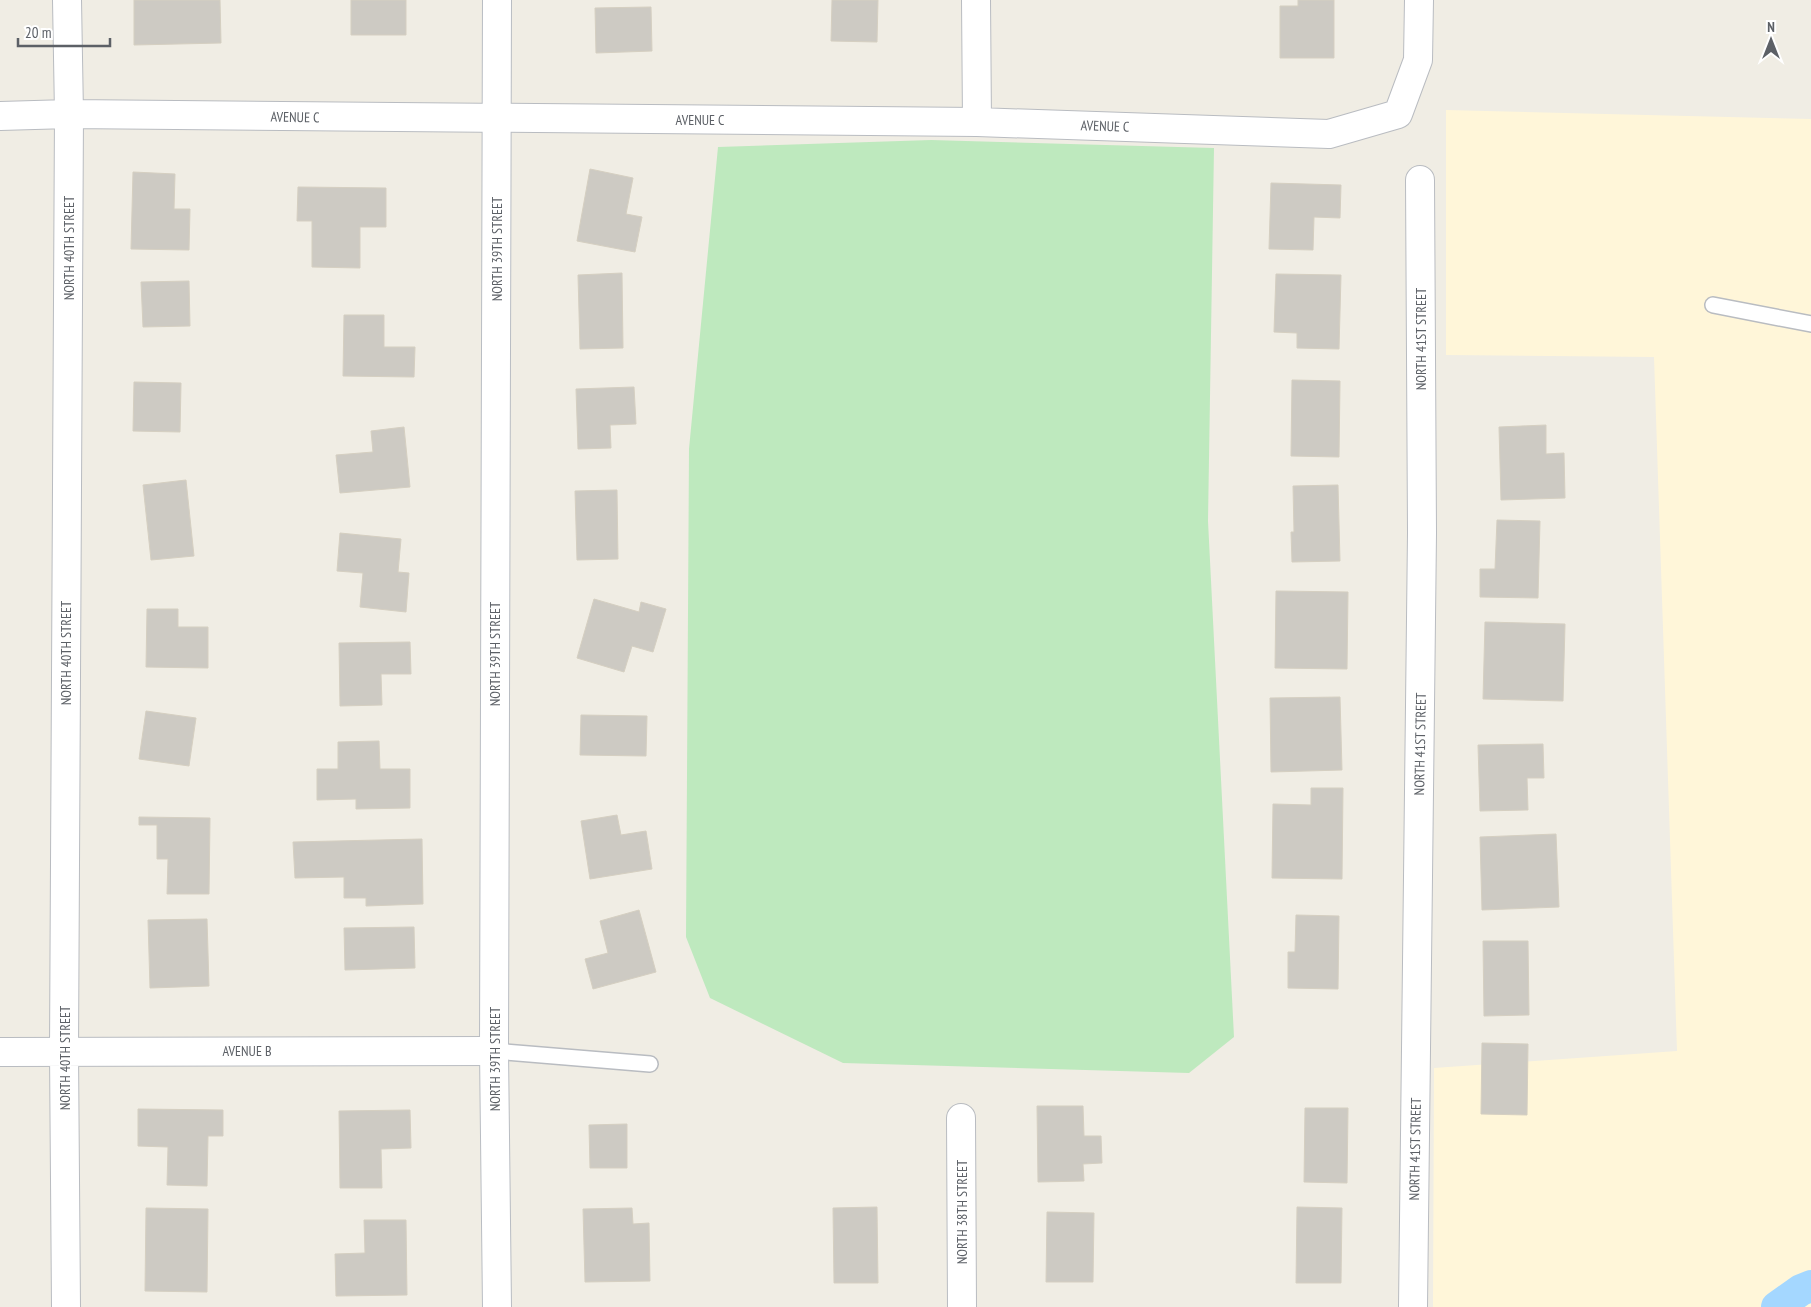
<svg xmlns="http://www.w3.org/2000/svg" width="1811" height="1307" viewBox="0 0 1811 1307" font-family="'PT Sans Narrow',sans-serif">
<rect width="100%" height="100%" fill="#f0ede4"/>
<path fill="#fff6d9" d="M 1446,110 L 1811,119 L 1811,1307 L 1433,1307 L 1434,1068 L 1677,1051 L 1654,357 L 1446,355 Z"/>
<path fill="#bee9be" d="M 931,140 L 1214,148 L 1208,521 L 1234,1037 L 1189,1073 L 843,1063 L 710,998 L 686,937 L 689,449 L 718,147 Z"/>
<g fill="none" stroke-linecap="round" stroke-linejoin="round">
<path stroke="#a4d7ff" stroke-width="32" d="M 1777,1307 L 1801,1290 L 1811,1286"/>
</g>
<path fill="#cdcac3" stroke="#d5cfc1" d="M 134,0 L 220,0 L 221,43 L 134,45 Z
M 351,0 L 406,0 L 406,35 L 351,35 Z
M 832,0 L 878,0 L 877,42 L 831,41 Z
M 1298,0 L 1334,0 L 1334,58 L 1280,58 L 1280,6 L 1298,6 Z
M 651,7 L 652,51 L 596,53 L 595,8 Z
M 590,169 L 633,178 L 626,214 L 642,217 L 635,252 L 577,241 Z
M 133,172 L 175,174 L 174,209 L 190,209 L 189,250 L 131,249 Z
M 1271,183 L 1341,185 L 1340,218 L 1314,217 L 1313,250 L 1269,249 Z
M 298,187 L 386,188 L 386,227 L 360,227 L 360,268 L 312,267 L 312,221 L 297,221 Z
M 622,273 L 623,348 L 580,349 L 578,275 Z
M 1276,274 L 1341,275 L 1339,349 L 1297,348 L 1297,333 L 1274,332 Z
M 189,281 L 190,326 L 143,327 L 141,282 Z
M 344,315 L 384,315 L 384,347 L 415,347 L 414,377 L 343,376 Z
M 1292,380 L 1340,381 L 1339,457 L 1291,456 Z
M 134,382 L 181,383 L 180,432 L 133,431 Z
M 634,387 L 636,424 L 610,425 L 611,448 L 578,449 L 576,389 Z
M 1546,425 L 1546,454 L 1564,453 L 1565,498 L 1501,500 L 1499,427 Z
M 404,427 L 410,487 L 340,493 L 336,455 L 373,452 L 371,431 Z
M 186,480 L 194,556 L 151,560 L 143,485 Z
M 1338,485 L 1340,561 L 1292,562 L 1291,532 L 1294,532 L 1293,486 Z
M 617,490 L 618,559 L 577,560 L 575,491 Z
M 1497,520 L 1540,521 L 1538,598 L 1480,597 L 1480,569 L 1495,569 Z
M 340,533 L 401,539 L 398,572 L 409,573 L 406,612 L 360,607 L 363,573 L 337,571 Z
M 1276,591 L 1348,592 L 1347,669 L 1275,668 Z
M 594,599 L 639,612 L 641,602 L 666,609 L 653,652 L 632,646 L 624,672 L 577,658 Z
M 147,609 L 178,609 L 178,627 L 208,627 L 208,668 L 146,667 Z
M 1485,622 L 1565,624 L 1563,701 L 1483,699 Z
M 410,642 L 411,674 L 381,674 L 382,705 L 340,706 L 339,643 Z
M 1340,697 L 1342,770 L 1271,772 L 1270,698 Z
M 146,711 L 196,718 L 189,766 L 139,759 Z
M 581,715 L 647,716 L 646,756 L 580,755 Z
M 379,741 L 380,769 L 410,769 L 410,808 L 356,809 L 356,799 L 317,800 L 317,769 L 338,769 L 338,742 Z
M 1543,744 L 1544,778 L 1527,778 L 1528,810 L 1480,811 L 1478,745 Z
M 1311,788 L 1343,788 L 1342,879 L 1272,878 L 1273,804 L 1311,805 Z
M 617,815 L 621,835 L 646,831 L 652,869 L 590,879 L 581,821 Z
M 139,817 L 210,818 L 209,894 L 167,894 L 168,859 L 157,859 L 157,825 L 139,825 Z
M 1556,834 L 1559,907 L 1482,910 L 1480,837 Z
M 422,839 L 423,904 L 366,906 L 366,898 L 344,898 L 344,877 L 295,878 L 293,842 Z
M 639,910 L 656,972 L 593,989 L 585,959 L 608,953 L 600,921 Z
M 1296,915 L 1339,916 L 1338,989 L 1288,988 L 1288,952 L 1295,952 Z
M 207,919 L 209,986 L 150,988 L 148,920 Z
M 414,927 L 415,968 L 345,970 L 344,928 Z
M 1483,941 L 1528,941 L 1529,1015 L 1484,1016 Z
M 1482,1043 L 1528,1044 L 1527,1115 L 1481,1114 Z
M 1037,1106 L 1083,1106 L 1084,1136 L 1101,1136 L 1102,1163 L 1083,1164 L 1084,1181 L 1038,1182 Z
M 1305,1108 L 1348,1108 L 1347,1183 L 1304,1182 Z
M 138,1109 L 223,1110 L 223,1136 L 208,1136 L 207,1186 L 167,1185 L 168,1147 L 138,1146 Z
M 410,1110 L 411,1148 L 381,1149 L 382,1188 L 340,1188 L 339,1111 Z
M 627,1124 L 627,1168 L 590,1168 L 589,1125 Z
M 877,1207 L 878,1283 L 834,1283 L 833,1208 Z
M 1297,1207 L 1342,1208 L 1341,1283 L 1296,1283 Z
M 146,1208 L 208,1209 L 207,1292 L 145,1291 Z
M 632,1208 L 633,1224 L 649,1223 L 650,1281 L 585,1282 L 583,1209 Z
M 1047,1212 L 1094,1213 L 1093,1282 L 1046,1282 Z
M 364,1220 L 406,1220 L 407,1295 L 336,1296 L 335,1254 L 365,1253 Z"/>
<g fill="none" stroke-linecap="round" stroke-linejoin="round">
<g stroke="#b9bcc1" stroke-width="18">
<path id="lane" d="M 1713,305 L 1811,324
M 494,1051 L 650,1064"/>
</g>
<g stroke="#b9bcc1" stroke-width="30">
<path id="street" d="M 976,0 L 977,122
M 0,116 L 69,114 L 977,122 L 1329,134 L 1398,114 L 1418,60 L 1419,0
M 0,1052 L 494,1051
M 961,1118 L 962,1307
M 66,1307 L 64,1052 L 69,114 L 67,0
M 1413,1307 L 1422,533 L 1420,180"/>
</g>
<g stroke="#b9bdc3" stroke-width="30">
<path id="secondary" d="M 497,0 L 494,1051 L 497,1307"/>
</g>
<use href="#lane" stroke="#fff" stroke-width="15"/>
<use href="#street" stroke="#fff" stroke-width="28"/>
<use href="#secondary" stroke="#fff" stroke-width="28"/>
</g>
<g text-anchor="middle" stroke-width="4" stroke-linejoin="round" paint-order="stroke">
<g font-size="14" fill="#5c6066" stroke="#fff">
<text transform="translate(295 117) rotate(1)" y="5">AVENUE C</text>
<text x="700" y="125">AVENUE C</text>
<text transform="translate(1105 126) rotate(2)" y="5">AVENUE C</text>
<text transform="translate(69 248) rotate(-90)" y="5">NORTH 40TH STREET</text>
<text transform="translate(497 249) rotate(-90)" y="5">NORTH 39TH STREET</text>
<text transform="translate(1421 339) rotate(-90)" y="5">NORTH 41ST STREET</text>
<text transform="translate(66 653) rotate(-90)" y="5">NORTH 40TH STREET</text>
<text transform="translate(495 654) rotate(-90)" y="5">NORTH 39TH STREET</text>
<text transform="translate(1420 744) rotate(-89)" y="5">NORTH 41ST STREET</text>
<text x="247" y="1056">AVENUE B</text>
<text transform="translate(65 1058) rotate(-90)" y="5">NORTH 40TH STREET</text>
<text transform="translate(495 1059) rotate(-90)" y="5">NORTH 39TH STREET</text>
<text transform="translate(1415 1149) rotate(-89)" y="5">NORTH 41ST STREET</text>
<text transform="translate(962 1212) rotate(-90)" y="5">NORTH 38TH STREET</text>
</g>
</g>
<g transform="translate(1771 40)" stroke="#ffffff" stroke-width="4" paint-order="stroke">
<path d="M0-4L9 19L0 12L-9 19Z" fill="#5c6066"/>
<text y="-8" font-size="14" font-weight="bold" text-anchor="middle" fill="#5c6066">N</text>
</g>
<path d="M18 38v8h92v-8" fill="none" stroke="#5c6066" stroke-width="2.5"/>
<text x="25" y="38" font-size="15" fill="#5c6066" stroke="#ffffff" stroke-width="4" paint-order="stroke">20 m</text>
</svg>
